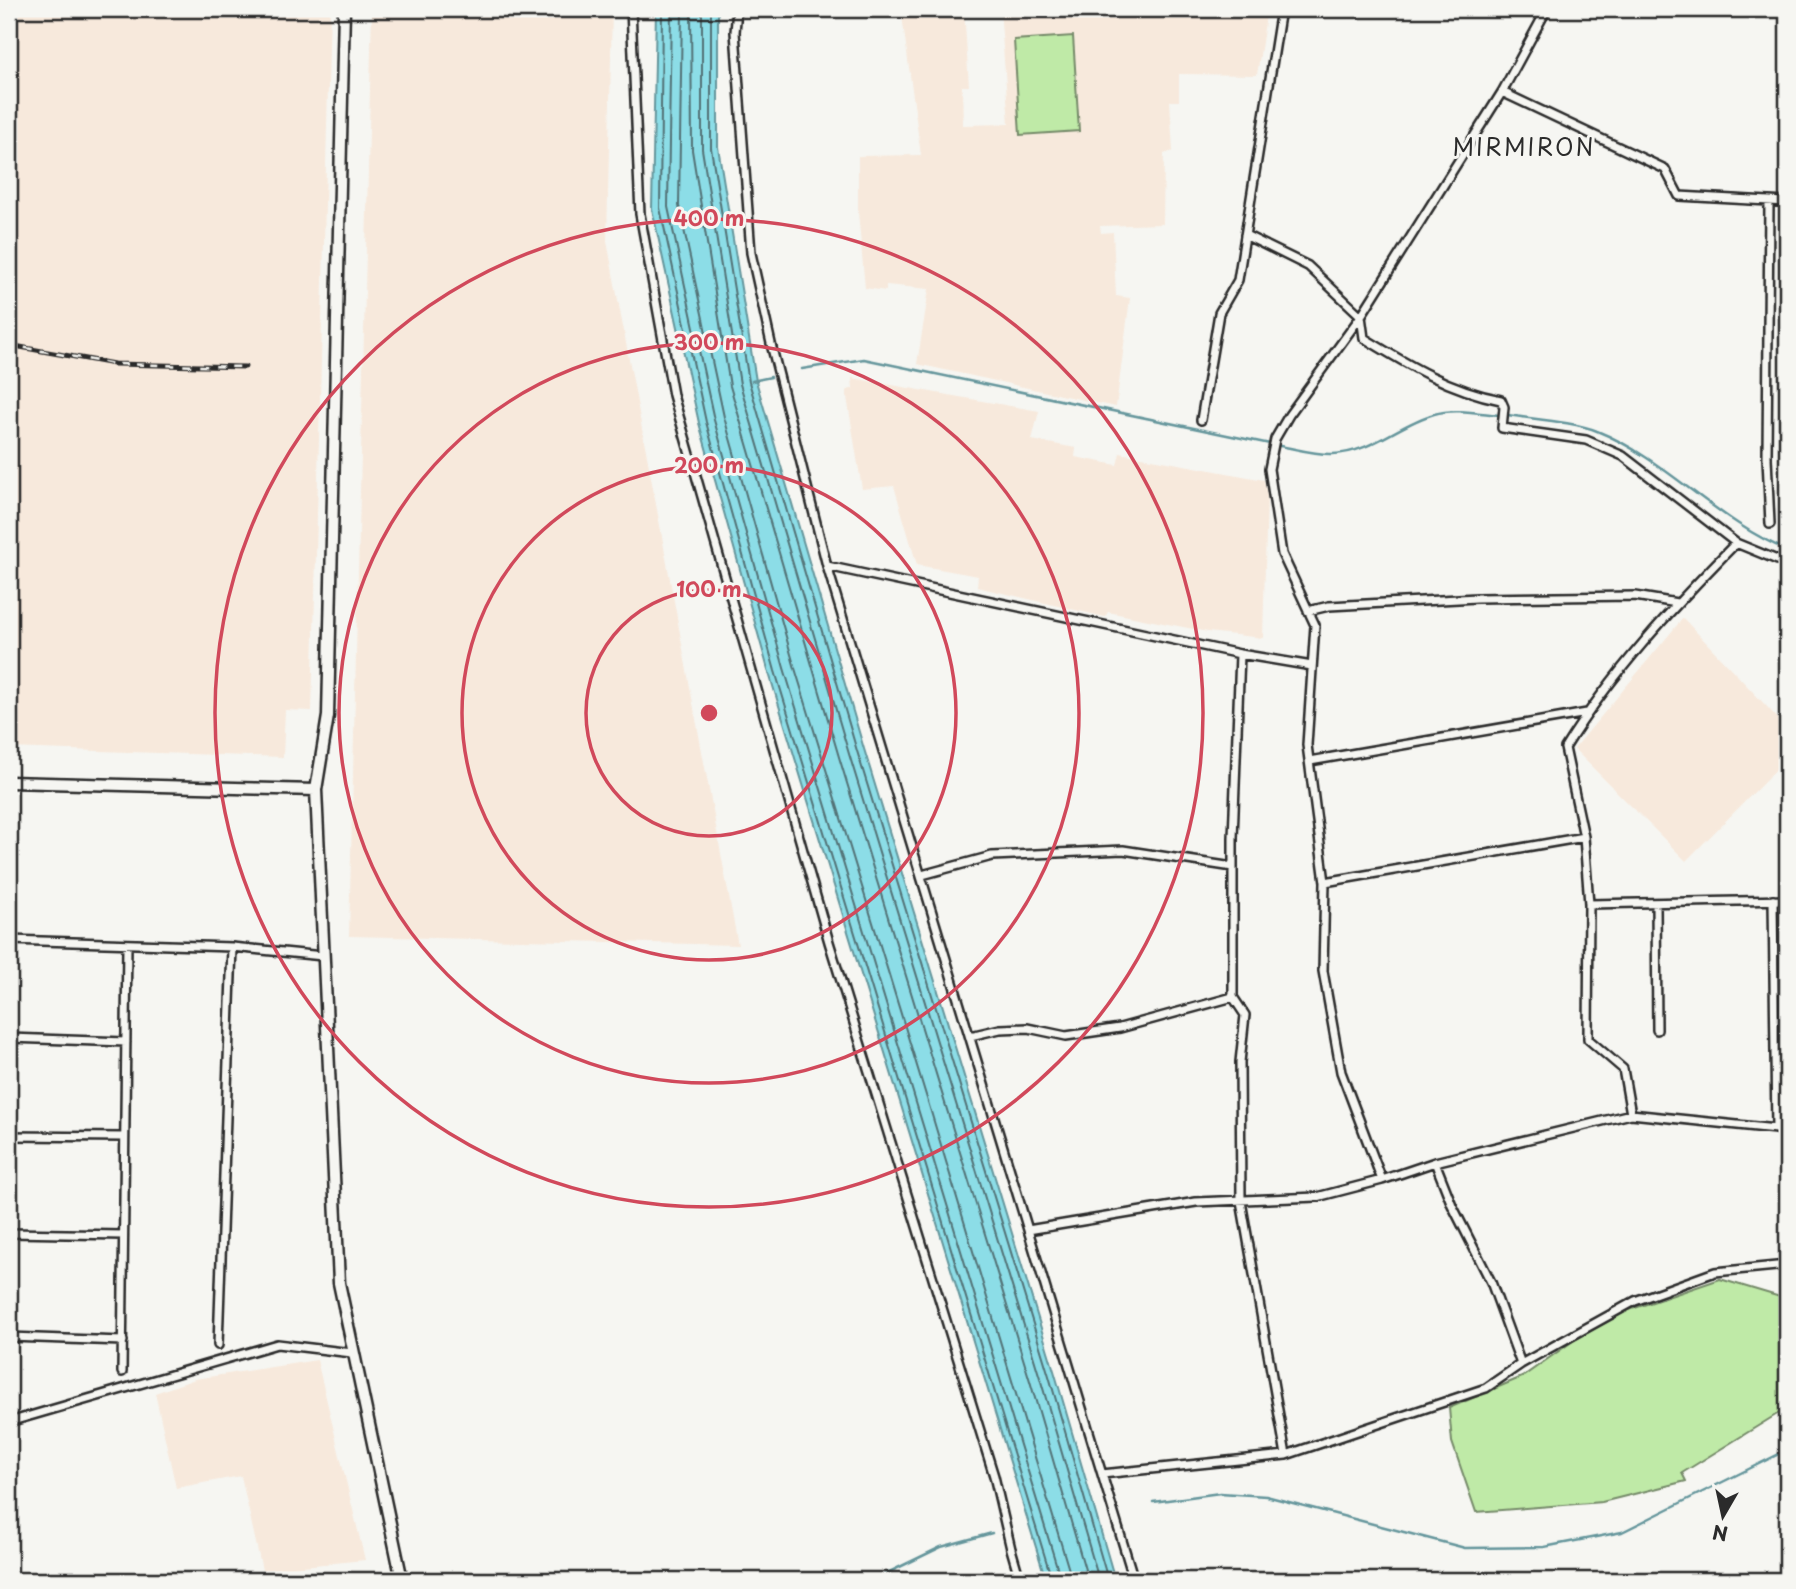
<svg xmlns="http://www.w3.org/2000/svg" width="1796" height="1589" viewBox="0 0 1796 1589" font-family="'Playpen Sans',sans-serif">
<rect width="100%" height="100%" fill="#f6f6f2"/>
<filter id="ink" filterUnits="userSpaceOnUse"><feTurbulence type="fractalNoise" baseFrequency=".0143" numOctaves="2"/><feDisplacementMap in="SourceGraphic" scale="14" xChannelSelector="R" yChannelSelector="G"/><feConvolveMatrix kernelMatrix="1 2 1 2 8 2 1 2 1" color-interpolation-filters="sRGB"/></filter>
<g filter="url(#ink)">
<path fill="#f7e9dc" d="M 9,9 L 330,9 L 312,711 L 285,710 L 283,757 L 9,748 Z
M 372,9 L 612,9 L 607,241 L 738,945 L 349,936 Z
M 901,9 L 964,9 L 969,86 L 962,86 L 963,125 L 1009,124 L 1000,9 L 1267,9 L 1257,75 L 1179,74 L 1179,101 L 1170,101 L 1173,151 L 1164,154 L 1163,224 L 1100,226 L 1101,233 L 1113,232 L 1116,296 L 1130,298 L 1116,407 L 917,364 L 929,289 L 886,285 L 886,291 L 865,288 L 858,212 L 858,156 L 921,155 Z
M 852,378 L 1039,411 L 1032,440 L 1076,448 L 1075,457 L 1117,465 L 1120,453 L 1264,480 L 1267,495 L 1263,638 L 1208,632 L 1108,612 L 1105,617 L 977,587 L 978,576 L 917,565 L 894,486 L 862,489 L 846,391 L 853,388 Z
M 1683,618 L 1787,728 L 1787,759 L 1686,861 L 1574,749 Z
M 317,1360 L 365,1560 L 262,1570 L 241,1476 L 176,1488 L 155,1393 L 195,1379 Z"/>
<path fill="#bfeaa7" stroke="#758a69" stroke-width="2" d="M 1073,36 L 1079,131 L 1020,135 L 1014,40 Z
M 1720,1279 L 1787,1299 L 1787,1408 L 1682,1473 L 1686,1481 L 1602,1502 L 1476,1512 L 1452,1442 L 1449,1408 L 1522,1377 L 1573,1341 L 1626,1311 Z"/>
<path fill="#8cdde7" stroke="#65969c" stroke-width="2" d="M 656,9 L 718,9 L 718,147 L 756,381 L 864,749 L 1055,1374 L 1115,1580 L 1046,1580 L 769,673 L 699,423 L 652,209 Z"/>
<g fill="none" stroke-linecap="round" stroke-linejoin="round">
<path stroke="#527276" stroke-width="2" d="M 662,9 L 660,208 L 706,422 L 775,671 L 1052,1580
M 671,9 L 668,207 L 714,420 L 784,668 L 1061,1580
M 682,9 L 679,206 L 724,417 L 794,665 L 932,1115 L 1072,1580
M 691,9 L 692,150 L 730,386 L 839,757 L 1030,1381 L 1088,1580
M 702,9 L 702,149 L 740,384 L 849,754 L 1040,1378 L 1099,1580
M 711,9 L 711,148 L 749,382 L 857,751 L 1049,1376 L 1108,1580"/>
<path stroke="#65969c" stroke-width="2.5" d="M 802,369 L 864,359 L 1270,444
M 752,381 L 771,377
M 1507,415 C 1532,419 1576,422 1597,431 C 1665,458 1719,523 1787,550
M 1280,446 C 1297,449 1316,455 1333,454 C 1371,453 1399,424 1434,414 C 1454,408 1478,413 1499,415
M 1153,1502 L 1220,1493 L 1266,1496 L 1465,1548 L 1544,1547 L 1622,1532 L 1787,1450
M 866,1580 L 879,1577 L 941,1547 L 992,1533"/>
<g stroke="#2b2b2b" stroke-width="12">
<path id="street" d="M 631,9 L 640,214 L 673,395 L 829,942 L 994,1476 L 1011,1549 L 1020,1580
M 737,9 L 735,32 L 751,253 L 772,348 L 827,566 L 1134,1580
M 1502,92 L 1665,169 L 1679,196 L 1787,202
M 1769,202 L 1767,458 L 1770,524
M 1245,235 L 1308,266 L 1361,316 L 1364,338 C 1408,365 1449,390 1501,400 L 1504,407 L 1502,428 L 1586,440 L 1623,456 L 1736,543 L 1787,564
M 1201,420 L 1219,313 L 1238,280 L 1281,9
M 827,566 L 1240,654 L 1312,666
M 1308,611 L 1329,606 L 1477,598 L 1635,596 L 1677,603
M 1240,654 L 1233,838 L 1233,997 L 1245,1015 L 1240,1062 L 1241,1201 L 1286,1455
M 1310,761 L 1587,713
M 922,875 L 992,856 L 1123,850 L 1233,867
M 1325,882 L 1584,837
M 1773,900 L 1776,1129
M 1656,903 L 1657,1030
M 1589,904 L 1787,900
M 9,940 L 232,947 L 323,956
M 970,1036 L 1000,1029 L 1028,1028 L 1066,1036 L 1120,1028 L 1233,997
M 9,1038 L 126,1042
M 1631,1114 L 1623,1069 L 1588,1039 L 1589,904 L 1584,837 L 1565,748 C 1612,672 1674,606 1736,543
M 9,1136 L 124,1137
M 1435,1162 L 1452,1205 L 1491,1282 L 1521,1364
M 1382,1180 L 1341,1072 L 1323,971 L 1325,882 L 1307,745 L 1315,625 L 1282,554 L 1269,469 L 1275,439 L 1289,415 L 1361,316 L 1502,92 L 1547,9
M 1028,1230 L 1196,1202 L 1317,1197 L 1382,1180 L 1435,1162 L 1631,1114 L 1776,1129 L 1787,1134
M 9,1233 L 123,1235
M 9,1337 L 123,1341
M 218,1345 L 232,947
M 122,1372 L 127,944
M 9,1422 L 277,1344 L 352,1353
M 1102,1474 L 1286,1455 L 1486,1388 L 1521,1364 L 1635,1301 L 1715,1272 L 1787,1265"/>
</g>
<g stroke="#2b2b2b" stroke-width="15">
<path id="secondary" d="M 344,9 L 328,716 L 316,790 L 339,1283 L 402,1580
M 9,782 L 316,790"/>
</g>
<use href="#street" stroke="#f6f6f2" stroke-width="7"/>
<use href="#secondary" stroke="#f6f6f2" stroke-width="10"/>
<g stroke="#2b2b2b" stroke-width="5">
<path id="rail" d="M 9,345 L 114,364 L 245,367"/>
</g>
<use href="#rail" stroke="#f6f6f2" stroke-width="2.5" stroke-dasharray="8" stroke-linecap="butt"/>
</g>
</g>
<g fill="none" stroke="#d1495b" stroke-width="3.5">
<circle cx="709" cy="713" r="123"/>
<circle cx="709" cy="713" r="247"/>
<circle cx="709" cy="713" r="370"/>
<circle cx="709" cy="713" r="494"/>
</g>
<g text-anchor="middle" stroke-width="6" stroke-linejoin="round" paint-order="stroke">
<g font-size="23" letter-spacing="2" fill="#2b2b2b" stroke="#f6f6f2">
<text x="1524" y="156">MIRMIRON</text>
</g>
</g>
<circle cx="709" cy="713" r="10" fill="#d1495b" stroke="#f6f6f2" stroke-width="3.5"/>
<g font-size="21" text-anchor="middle" font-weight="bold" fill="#d1495b" stroke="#f6f6f2" stroke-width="6" stroke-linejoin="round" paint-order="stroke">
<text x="709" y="226">400 m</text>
<text x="709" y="350">300 m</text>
<text x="709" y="473">200 m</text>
<text x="709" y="597">100 m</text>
</g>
<rect width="1796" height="1589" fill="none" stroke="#f6f6f2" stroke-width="35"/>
<rect x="18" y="18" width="1761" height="1554" fill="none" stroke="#2b2b2b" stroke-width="2.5" filter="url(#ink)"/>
<g transform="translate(1723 1516) rotate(189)" stroke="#f6f6f2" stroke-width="5" paint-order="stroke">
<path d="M0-5L12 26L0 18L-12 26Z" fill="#2b2b2b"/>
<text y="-10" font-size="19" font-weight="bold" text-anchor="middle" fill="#2b2b2b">N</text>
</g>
</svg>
